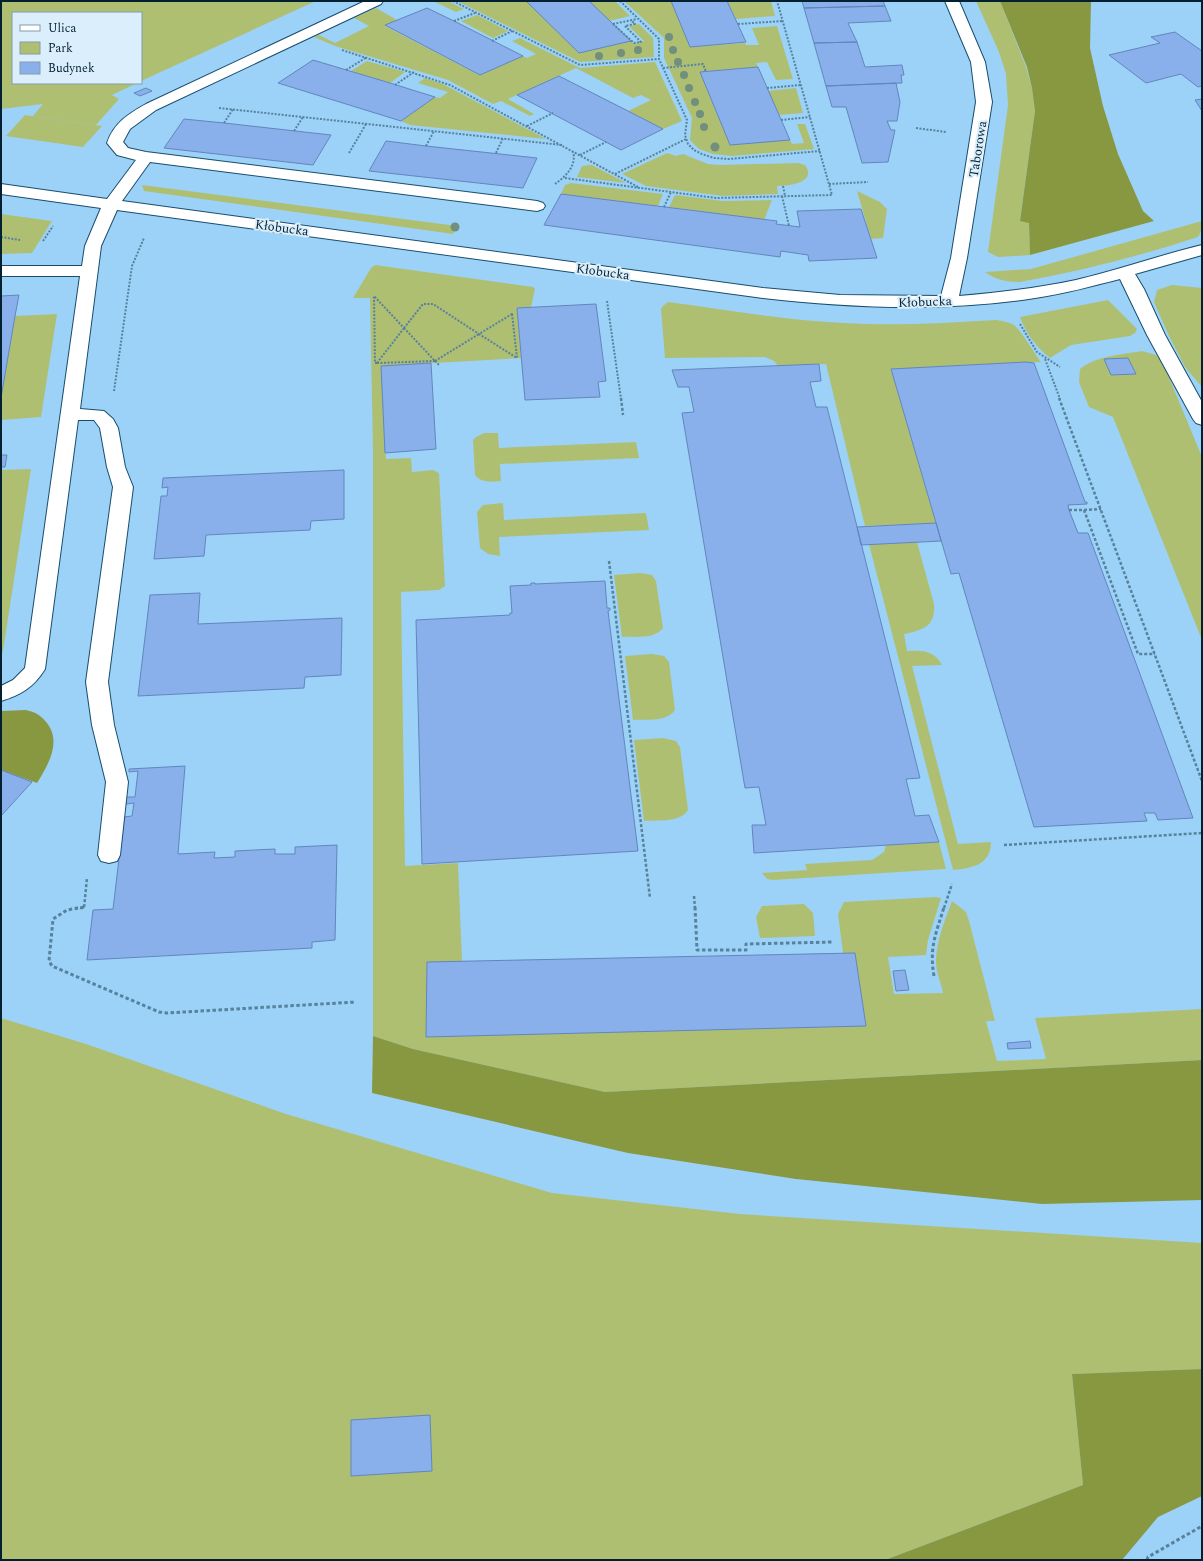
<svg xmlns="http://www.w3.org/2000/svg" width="1203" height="1561" viewBox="0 0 1203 1561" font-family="Spectral,serif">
<rect width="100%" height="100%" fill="#9cd2f7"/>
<path fill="#afbf72" d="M 1,1 L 316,1 L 141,81 L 141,13 L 13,13 L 13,83 L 137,83 L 112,95 L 119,99 L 96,125 L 33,116 L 43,104 L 1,109 Z
M 433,1 L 448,1 L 464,9 L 456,12 Z
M 457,1 L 526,1 L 579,53 L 631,41 L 634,44 L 644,41 L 629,26 L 639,24 L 653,38 L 654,57 L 580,62 Z
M 589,1 L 615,1 L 630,16 L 609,21 Z
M 624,1 L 671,1 L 690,47 L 745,43 L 746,45 L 759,45 L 752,28 L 777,26 L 793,79 L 776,80 L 767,62 L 756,63 L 758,67 L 700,72 L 730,145 L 790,140 L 792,144 L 804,143 L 797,124 L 805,124 L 814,149 L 732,156 L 713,154 L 699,149 L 690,140 L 692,118 L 664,58 L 664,38 Z
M 727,1 L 771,1 L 775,16 L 736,19 Z
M 976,1 L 1000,1 L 1026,67 L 1032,88 L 1035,111 L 1020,220 L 1029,222 L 1030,255 L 998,257 L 988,252 L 1008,105 L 1006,74 L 999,52 Z
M 376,8 L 397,20 L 385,26 L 479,75 L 523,56 L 527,58 L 536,54 L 512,41 L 520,38 L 580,68 L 655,62 L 682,121 L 663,129 L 628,111 L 651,100 L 641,95 L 633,98 L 576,68 L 508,99 L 534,114 L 530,116 L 501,101 L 493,104 L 448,80 L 335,46 L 314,37 L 319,35 L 335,43 L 369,26 L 354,18 Z
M 477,15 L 508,31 L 493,38 L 461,21 Z
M 367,61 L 405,72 L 390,83 L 351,71 Z
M 425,78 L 443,84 L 546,139 L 410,125 L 401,121 L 435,97 L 440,98 L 448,92 L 418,83 Z
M 796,88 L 803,113 L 778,115 L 768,91 Z
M 25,115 L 102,126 L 83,147 L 6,136 Z
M 667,153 L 676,156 L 683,154 L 708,164 L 720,165 L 798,163 L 805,165 C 818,183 788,186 777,186 L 778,194 L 723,196 L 646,186 L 622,174 Z
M 590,165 L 592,165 L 626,183 L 577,177 L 582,166 Z
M 571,183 L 663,194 L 658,206 L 561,194 L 565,185 Z
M 142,185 L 457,226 L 453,234 L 144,191 Z
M 857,191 L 880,202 L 887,209 L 883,238 L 871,239 Z
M 675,195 L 723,201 L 772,200 L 764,220 L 669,207 Z
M 1,214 L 52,221 L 32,253 L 1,254 Z
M 1202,221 L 1202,229 L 1198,237 C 1140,256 1081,271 1020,282 C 1007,282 996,280 985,272 L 1031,269 Z
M 375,265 L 533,287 L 535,289 L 531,307 L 517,308 L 521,358 L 381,366 L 386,459 L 411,458 L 412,472 L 433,470 L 439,473 L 445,586 L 439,590 L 401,592 L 405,866 L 458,863 L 462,961 L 866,1025 L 855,953 L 843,953 L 838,914 L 844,902 L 936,897 L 941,898 L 928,940 L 926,955 L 888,957 L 894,994 L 943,993 C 941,983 936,972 936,962 C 936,941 945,920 952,901 L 966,912 L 969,921 L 995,1021 L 986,1021 L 997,1061 L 1046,1059 L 1035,1018 L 1202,1009 L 1202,1060 L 605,1092 L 413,1049 L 373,1036 L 373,451 L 370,298 L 353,298 L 371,268 Z
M 1172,285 L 1202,288 L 1202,387 L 1185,367 L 1169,336 L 1154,302 L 1157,290 Z
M 1108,300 L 1137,329 L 1135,333 L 1130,336 L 1071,345 L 1050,358 C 1037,348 1025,332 1020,317 Z
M 668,302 C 727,310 785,320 844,323 C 894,326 945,323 996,320 C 1002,321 1009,322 1014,325 C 1020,329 1035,354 1041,362 L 891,369 L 936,523 L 865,526 L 826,364 L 778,366 L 774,361 L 765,357 L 665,358 L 661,309 L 663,306 Z
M 57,314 L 41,417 L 1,420 L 1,398 L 15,316 Z
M 1142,351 L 1156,355 L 1163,363 L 1202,457 L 1202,640 L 1113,417 L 1089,407 L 1079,382 L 1080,369 C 1098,355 1121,355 1142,351 Z
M 484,433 L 498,433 L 499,448 L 636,442 L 639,458 L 500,464 L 501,481 C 492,482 481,483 475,475 L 473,440 L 476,437 Z
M 31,469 L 3,651 L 1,656 L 1,470 Z
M 503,503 L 504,520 L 646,513 L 649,530 L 499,537 L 500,556 L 488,554 L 480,548 L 477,512 L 483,505 Z
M 917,542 L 934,604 C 936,627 922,630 904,634 L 907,651 C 922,650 934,650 942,665 L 912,666 L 958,844 L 991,842 C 991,865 972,868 953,870 L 869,544 Z
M 640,573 L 652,575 L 656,581 L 663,628 C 653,640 636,636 622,637 L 614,575 Z
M 652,654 L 664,656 L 669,662 L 675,710 C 666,723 646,719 633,720 L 625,656 Z
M 663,738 L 676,741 L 680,747 L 688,810 C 680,823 658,820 644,821 L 634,740 Z
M 939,842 L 946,869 L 773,880 L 767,879 L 762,873 L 807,870 L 805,864 L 872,860 L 884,852 L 886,845 Z
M 804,904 L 813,913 L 815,936 L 760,938 L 756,917 L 762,906 Z
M 1,1018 L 86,1044 L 286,1114 L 552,1193 L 740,1214 L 1202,1243 L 1202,1369 L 1072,1374 L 1083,1485 L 885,1560 L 1,1560 Z"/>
<path fill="#889840" d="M 1000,1 L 1091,1 L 1090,48 L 1103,106 L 1118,154 L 1143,211 L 1154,221 L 1030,255 L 1029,223 L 1020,221 L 1035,111 L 1032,88 L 1027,67 Z
M 26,710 C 30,711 37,713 40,716 C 65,736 50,762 37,783 L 1,770 L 1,711 Z
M 373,1036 L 413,1049 L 605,1092 L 1202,1060 L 1202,1200 L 1042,1204 L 796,1179 L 628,1153 L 372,1093 Z
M 1202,1369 L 1202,1496 L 1158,1517 L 1122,1560 L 885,1560 L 1083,1485 L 1072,1374 Z"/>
<path fill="#89b0eb" stroke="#6186be" d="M 526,1 L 589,1 L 631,41 L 579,53 Z
M 671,1 L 727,1 L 746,42 L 690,47 Z
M 802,1 L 883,1 L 885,6 L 804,8 Z
M 885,6 L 891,21 L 848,23 L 857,42 L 814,43 L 804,8 Z
M 427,8 L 454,21 L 523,56 L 480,75 L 385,25 Z
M 1175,32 L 1202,51 L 1202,86 L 1198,87 L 1181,74 L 1146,83 L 1109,55 L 1160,43 L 1151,37 Z
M 857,42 L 865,67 L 902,65 L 904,75 L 901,75 L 902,83 L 826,86 L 814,43 Z
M 313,60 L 390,83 L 435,97 L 401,121 L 278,83 Z
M 758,67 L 790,140 L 730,145 L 700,72 Z
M 559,76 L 628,111 L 663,129 L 621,150 L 517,95 Z
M 896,83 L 900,102 L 897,121 L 887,121 L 891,130 L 895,130 L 888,162 L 862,163 L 846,107 L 832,107 L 826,86 Z
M 146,88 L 152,91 L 140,96 L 134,93 Z
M 1202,99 L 1202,111 L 1195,100 Z
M 184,119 L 224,123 L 331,135 L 313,165 L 164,148 Z
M 386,141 L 426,146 L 537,158 L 523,188 L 369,171 Z
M 561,194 L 777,221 L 776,224 L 800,227 L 797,211 L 861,209 L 877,258 L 809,261 L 808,255 L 781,251 L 780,257 L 544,225 Z
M 19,295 L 15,316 L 1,398 L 1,296 Z
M 596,304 L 606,381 L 598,382 L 600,397 L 525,400 L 517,308 Z
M 1128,358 L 1136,374 L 1111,375 L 1104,359 Z
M 1026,362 L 1034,363 L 1085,502 L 1087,502 L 1087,504 L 1068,505 L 1069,510 L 1078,533 L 1088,533 L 1193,818 L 1158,820 L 1155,813 L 1144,813 L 1147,821 L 1034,827 L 959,573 L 951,574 L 891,369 Z
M 431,363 L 436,449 L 385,453 L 381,366 Z
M 819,364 L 821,381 L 810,382 L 816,407 L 827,407 L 920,778 L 906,779 L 915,816 L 929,815 L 939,842 L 754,853 L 752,825 L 766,825 L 759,787 L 745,788 L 682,413 L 694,412 L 689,387 L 678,387 L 672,370 Z
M 1,455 L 7,455 L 5,467 L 1,467 Z
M 344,470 L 344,519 L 311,521 L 310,530 L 206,535 L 204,556 L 154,559 L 161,496 L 167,496 L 168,487 L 162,488 L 163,478 Z
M 936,523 L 941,541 L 861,545 L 857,527 Z
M 605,581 L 607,608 L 610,608 L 610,610 L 608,611 L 638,851 L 422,864 L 416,620 L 510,615 L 510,613 L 512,613 L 510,586 L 531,585 L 531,583 L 535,583 L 535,584 Z
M 200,593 L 198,624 L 342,618 L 341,675 L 305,677 L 304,688 L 138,696 L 150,595 Z
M 185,766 L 178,854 L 215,852 L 214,858 L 235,857 L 235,851 L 275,849 L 275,854 L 295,854 L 295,847 L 337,845 L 335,940 L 312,942 L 312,948 L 87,960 L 93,910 L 113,909 L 124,817 L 132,816 L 134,803 L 126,804 L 126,797 L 135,797 L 138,771 L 129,772 L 129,769 Z
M 1,770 L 32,782 L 1,816 Z
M 855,953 L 866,1026 L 426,1037 L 427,962 Z
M 905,970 L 909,990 L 896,991 L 893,971 Z
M 1030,1041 L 1031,1048 L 1008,1049 L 1007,1043 Z
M 430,1415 L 432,1471 L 351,1476 L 351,1420 Z"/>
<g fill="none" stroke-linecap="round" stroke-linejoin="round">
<g stroke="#184d6d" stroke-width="2">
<path id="minor" d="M 365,1 L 383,1 L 381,4 L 156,110 L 130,129 L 123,142 L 128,148 L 146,152 L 537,201 L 543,203 L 545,206 L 543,209 L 537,211 L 150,162 L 122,201 L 763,288 L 840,295 L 941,296 L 951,258 L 976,102 L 971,62 L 945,1 L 959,1 L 985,62 L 992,102 L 967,258 L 959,296 C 998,293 1038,288 1076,280 C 1119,270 1160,255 1202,245 L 1202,255 L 1135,274 L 1144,289 L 1165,335 L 1202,402 L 1202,425 L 1196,423 L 1193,419 L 1147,335 L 1120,279 C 1092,286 1064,294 1035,298 C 944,312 853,308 763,298 L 117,210 L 101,246 L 80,409 L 104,411 L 113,419 L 118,428 L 125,467 L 133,487 L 108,682 L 114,725 L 128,782 L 120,855 L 117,861 L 109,863 L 101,861 L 98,855 L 106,782 L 92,725 L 86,682 L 113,487 L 107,467 L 100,428 L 94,420 L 78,420 L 45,669 C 34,687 21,695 1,701 L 1,686 L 13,680 L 25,668 L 80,276 L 1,276 L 1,266 L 82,266 L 85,246 L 101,208 L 1,194 L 1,184 L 107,199 L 136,160 L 117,155 L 107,143 C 114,123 128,114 146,104 Z"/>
</g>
<path stroke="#57829e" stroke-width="2" stroke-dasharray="2 1.5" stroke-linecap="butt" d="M 453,1 L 580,65 L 659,59
M 620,1 L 659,39 L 659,59 L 687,120 L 685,135 L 688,144 L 694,150 L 702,154 L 714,158 L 729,159 L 820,151
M 454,21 L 475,13
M 613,24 L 634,43 L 641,42 L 625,26 L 635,24 L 631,20
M 613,24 L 637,19
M 738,24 L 783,21
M 492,41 L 512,31
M 342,50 L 450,85 L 638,187
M 663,68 L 703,64 L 706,72
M 346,70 L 367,57
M 395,85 L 414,72
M 767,88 L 801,85
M 219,108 L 562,145
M 781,120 L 810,117
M 224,123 L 233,109
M 527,126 L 553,113
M 916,128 L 946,132
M 294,131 L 303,117
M 426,146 L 434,131
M 349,153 L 366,124
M 496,153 L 503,138
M 580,155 L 606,142
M 615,174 L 686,139
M 565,178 L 716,198 L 832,195 L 777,1
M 555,184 C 565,177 577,166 573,152
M 829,184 L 868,182
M 783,186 L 785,196
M 782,196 L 789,226
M 664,207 L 671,192
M 1,237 L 20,240
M 43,241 L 53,226
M 607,301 L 621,399
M 512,314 L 517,358 L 479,334 Z
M 1020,324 L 1037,352 L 1060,367
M 404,328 L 435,361
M 404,328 L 423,304 L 433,304 L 479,334
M 1045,359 L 1060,399
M 435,361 L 439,365
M 435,361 L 479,334
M 377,363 L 375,363 L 374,296 L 404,328
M 377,363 L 404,328
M 377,363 L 435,361
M 114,391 L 132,266 L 144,238"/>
<path stroke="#57829e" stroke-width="2.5" stroke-dasharray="3 2" stroke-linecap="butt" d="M 621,398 L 623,415
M 1059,398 L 1202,781
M 1069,510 L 1084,510 L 1138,654 L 1155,654
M 1084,510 L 1101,509
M 609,561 L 650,898
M 1004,845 L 1202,833
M 694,896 L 695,908
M 75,908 L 84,908 L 87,878
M 944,908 L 952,884"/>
<path stroke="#57829e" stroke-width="3" stroke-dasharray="3.5 2.5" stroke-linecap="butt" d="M 84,907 L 67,910 L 53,919 L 49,961 L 52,966 L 159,1012 L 167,1013 L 356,1002
M 695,907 L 697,950 L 746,950 L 746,944 L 833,942
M 934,976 C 929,947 936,934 944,907
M 1147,1560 L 1148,1557 L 1202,1526"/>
<use href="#minor" fill="#fff" fill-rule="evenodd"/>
</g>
<g fill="#718f7c">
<circle cx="669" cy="37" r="4"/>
<circle cx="638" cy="50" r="4"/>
<circle cx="673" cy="50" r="4"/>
<circle cx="621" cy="53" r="4"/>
<circle cx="599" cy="56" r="4"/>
<circle cx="678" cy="62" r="4"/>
<circle cx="684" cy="75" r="4"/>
<circle cx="689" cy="88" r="4"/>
<circle cx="695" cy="102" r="4"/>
<circle cx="700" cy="114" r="4"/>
<circle cx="704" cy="127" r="4"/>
<circle cx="715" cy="147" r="4.5"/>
<circle cx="455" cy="227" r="4.5"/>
</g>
<g text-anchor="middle" stroke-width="4" stroke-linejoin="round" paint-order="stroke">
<g font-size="13" fill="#032031" stroke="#daeefc">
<text transform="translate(977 149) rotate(-81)" y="5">Taborowa</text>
<text transform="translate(282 227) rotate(8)" y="5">Kłobucka</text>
<text transform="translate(603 271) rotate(8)" y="5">Kłobucka</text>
<text transform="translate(925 301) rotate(-2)" y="5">Kłobucka</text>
</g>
</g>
<rect width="1203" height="1561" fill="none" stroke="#032031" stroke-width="4"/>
<rect x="12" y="12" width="130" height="72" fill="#daeefc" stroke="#849cab"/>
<rect x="20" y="25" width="20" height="6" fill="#ffffff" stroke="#849cab"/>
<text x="48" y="32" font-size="12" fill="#032031">Ulica</text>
<rect x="20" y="42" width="20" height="12" fill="#afbf72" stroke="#849cab"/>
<text x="48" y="52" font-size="12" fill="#032031">Park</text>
<rect x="20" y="62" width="20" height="12" fill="#89b0eb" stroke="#849cab"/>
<text x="48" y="72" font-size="12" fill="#032031">Budynek</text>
</svg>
